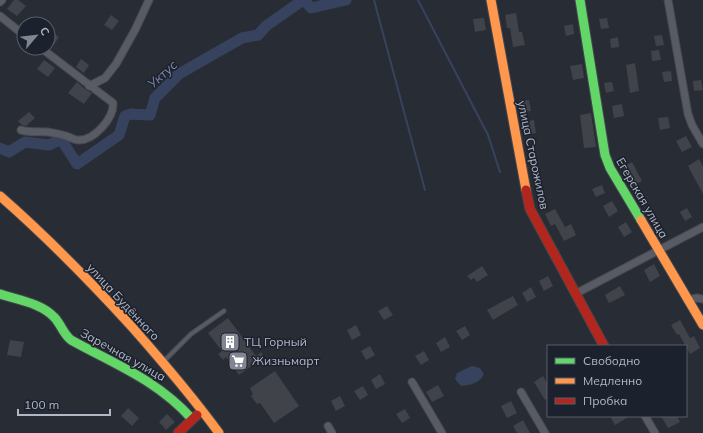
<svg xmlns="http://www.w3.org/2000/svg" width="703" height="433" viewBox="0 0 703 433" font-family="Mulish,sans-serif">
<rect width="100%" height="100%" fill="#282c34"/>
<path fill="#37435e" d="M 472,366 L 480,368 L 484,374 C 480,383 471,385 461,386 L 455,379 L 457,373 Z"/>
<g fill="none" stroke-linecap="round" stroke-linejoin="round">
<path stroke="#37435e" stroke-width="2" d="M 374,0 L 425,190
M 418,0 L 488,135 L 500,172"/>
<path stroke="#37435e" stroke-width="11" d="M 304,0 L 311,8 L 346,0
M 0,148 L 9,152 L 25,142 L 49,145 L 61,139 L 77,164 L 119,135 L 125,116 L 131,114 L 150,115 L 155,98 L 179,74 L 242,38 L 258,35 L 266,26 L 303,0"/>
</g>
<path fill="#40434a" d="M 14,0 L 18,0 L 26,6 L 17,16 L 7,9 Z
M 516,13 L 519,32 L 522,32 L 525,45 L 513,47 L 510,28 L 507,28 L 505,15 Z
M 111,15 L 119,21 L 112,30 L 104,25 Z
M 484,18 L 486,30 L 475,32 L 473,19 Z
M 607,18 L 609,28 L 601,29 L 599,19 Z
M 573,24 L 574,34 L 566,36 L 564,26 Z
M 52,32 L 59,37 L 53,46 L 48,43 L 48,38 Z
M 662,35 L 664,45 L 656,46 L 654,36 Z
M 618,37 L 619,47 L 611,48 L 610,39 Z
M 659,50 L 661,60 L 652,61 L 651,51 Z
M 81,59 L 89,65 L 84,73 L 76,67 Z
M 44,60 L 55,68 L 48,77 L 37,69 Z
M 635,63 L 639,91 L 630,93 L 626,65 Z
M 582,64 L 584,78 L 573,80 L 570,66 Z
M 671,71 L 672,81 L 664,82 L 662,72 Z
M 701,80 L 703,90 L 694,91 L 693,81 Z
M 77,82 L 86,90 L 92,93 L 84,104 L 68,93 Z
M 612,82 L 614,91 L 606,93 L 604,83 Z
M 529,100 L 531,111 L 521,112 L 519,101 Z
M 622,104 L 624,116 L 614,118 L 612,106 Z
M 29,112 L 35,118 L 26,126 L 22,125 L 18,121 Z
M 591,113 L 596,147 L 584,148 L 580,115 Z
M 668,117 L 670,128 L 660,130 L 658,118 Z
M 534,120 L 536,133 L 525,135 L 523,122 Z
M 686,136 L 692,147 L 682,152 L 676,141 Z
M 699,159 L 703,167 L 703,194 L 688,166 Z
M 632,162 L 642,181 L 633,186 L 623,167 Z
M 602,185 L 605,193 L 596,197 L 592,189 Z
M 612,201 L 618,211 L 609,217 L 603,206 Z
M 687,208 L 692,217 L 685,221 L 680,212 Z
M 555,209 L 565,227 L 571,224 L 576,235 L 564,241 L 555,224 L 551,226 L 545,214 Z
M 626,222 L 632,232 L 624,237 L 618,227 Z
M 654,264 L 660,276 L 650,282 L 644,270 Z
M 482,266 L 488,275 L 477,282 L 474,278 L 471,280 L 467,276 Z
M 548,276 L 553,286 L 544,291 L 539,281 Z
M 620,286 L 625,295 L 609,303 L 605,295 Z
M 531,287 L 536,297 L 527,302 L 522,293 Z
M 513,296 L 518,305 L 493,320 L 487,310 Z
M 387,306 L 393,315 L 384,320 L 378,311 Z
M 228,318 L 256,356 L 261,352 L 264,357 L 239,375 L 226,357 L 223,360 L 218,354 L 222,351 L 208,333 Z
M 680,320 L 690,338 L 694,336 L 700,348 L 690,354 L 679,334 L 677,335 L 671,325 Z
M 356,325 L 361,335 L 352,340 L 347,330 Z
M 465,326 L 470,335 L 462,340 L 456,331 Z
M 445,337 L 450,347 L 441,352 L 436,343 Z
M 10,340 L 24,342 L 21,357 L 7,355 Z
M 370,346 L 375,355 L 366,360 L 361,351 Z
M 424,351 L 429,360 L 421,365 L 415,356 Z
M 275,371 L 299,406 L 274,423 L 260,403 L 257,404 L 251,396 L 253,394 L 250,388 Z
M 380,374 L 385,384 L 376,389 L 371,380 Z
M 543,376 L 548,385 L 548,398 L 545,400 L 534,382 Z
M 438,385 L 444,396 L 432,402 L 426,392 Z
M 363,386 L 368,395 L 360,400 L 354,391 Z
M 340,396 L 345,406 L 336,411 L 331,401 Z
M 511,401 L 517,413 L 507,418 L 501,406 Z
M 128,408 L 139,418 L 132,426 L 121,416 Z
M 405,409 L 410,418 L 402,423 L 396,414 Z
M 167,414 L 175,422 L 166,430 L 159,422 Z
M 610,416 L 630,416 L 615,425 Z
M 661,416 L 677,416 L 680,422 L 668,428 Z
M 523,420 L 530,433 L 517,433 L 513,426 Z"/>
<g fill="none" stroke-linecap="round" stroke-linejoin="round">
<g stroke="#44474d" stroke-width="5.5">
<path id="lane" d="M 164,361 L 191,334 L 224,311"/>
</g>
<g stroke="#44474d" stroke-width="9">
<path id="street" d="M 668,0 L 688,114 L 692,125 L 703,144
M 0,2 L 2,0
M 0,16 L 24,35
M 89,86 L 105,78 L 116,64 L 135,30 L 149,0
M 21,130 C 28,133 40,131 48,132 C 54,133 61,134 66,136 C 70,137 74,140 78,140 C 94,141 114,118 113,103 L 41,48
M 575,294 L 703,227
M 687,300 L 697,298 L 703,299
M 412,382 L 442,433
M 521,392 L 545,433
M 645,416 L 655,433
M 328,426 L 332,433"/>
</g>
<g stroke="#44474d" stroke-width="11">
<path id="fast" d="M 580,0 L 605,155 L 610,168 L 641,220
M 0,294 C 18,300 41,303 54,317 C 61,324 63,334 71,340 C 116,365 157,380 192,419"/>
</g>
<g stroke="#44474d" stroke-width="11">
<path id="slow" d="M 491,0 L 526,190
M 0,196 C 47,237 90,281 132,327 C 162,361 192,396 219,433
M 641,220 L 703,325"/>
</g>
<g stroke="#44474d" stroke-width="11">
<path id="jam" d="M 526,190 L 530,209 L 604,346
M 178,433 L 197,415"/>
</g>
<use href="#lane" stroke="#585b63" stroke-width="3.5"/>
<use href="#street" stroke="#585b63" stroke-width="7"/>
<use href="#fast" stroke="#63d668" stroke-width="9"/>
<use href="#slow" stroke="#ff974d" stroke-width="9"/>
<use href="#jam" stroke="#b3261e" stroke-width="9"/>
</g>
<defs>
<g id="building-square" transform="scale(1)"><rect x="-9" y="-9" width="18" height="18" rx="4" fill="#828692" stroke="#1c212e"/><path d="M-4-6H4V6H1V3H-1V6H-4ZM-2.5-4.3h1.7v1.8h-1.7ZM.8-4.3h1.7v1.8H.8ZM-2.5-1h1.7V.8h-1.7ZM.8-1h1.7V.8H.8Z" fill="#fff"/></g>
<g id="supermarket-square" transform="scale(1)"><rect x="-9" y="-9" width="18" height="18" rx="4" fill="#828692" stroke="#1c212e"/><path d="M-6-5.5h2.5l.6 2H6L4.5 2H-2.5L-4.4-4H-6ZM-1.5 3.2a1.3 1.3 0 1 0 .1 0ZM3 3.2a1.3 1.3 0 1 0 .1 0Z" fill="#fff"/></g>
</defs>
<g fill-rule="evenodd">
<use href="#building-square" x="230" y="342"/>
<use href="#supermarket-square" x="238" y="361"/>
</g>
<g text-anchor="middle" stroke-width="3" stroke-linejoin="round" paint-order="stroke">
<g font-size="12" fill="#b2b7c5" stroke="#1c212e">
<text transform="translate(533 155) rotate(78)" y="4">улица Старожилов</text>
<text transform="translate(642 198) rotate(60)" y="4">Егерская улица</text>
<text transform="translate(123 302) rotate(47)" y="4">улица Будённого</text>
<text transform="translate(123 355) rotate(29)" y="4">Заречная улица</text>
</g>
<g font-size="12" fill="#b2b7c5" stroke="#1c212e" text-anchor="start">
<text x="244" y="346">ТЦ Горный</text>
<text x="252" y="365">Жизньмарт</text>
</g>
<g font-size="13" font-style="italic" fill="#7c8aac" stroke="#1c212e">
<text transform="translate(162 74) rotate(-42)" y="5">Уктус</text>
</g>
</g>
<rect x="547" y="345" width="140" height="72" fill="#1c212e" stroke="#585d6a"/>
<rect x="555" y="358" width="20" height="6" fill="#63d668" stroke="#585d6a"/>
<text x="583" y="365" font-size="12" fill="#b2b7c5">Свободно</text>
<rect x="555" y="378" width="20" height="6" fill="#ff974d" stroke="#585d6a"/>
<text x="583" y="385" font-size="12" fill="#b2b7c5">Медленно</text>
<rect x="555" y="398" width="20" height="6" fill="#b3261e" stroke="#585d6a"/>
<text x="583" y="405" font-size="12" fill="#b2b7c5">Пробка</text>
<g transform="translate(36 36) rotate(62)"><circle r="19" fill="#1c212e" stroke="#585d6a"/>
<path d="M0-3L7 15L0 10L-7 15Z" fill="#828692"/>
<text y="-6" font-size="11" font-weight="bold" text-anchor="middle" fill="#b2b7c5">С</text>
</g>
<path d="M18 409v6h92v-6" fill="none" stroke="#b2b7c5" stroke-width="2"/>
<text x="24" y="409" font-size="12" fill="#b2b7c5" stroke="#1c212e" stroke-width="3" paint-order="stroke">100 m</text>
</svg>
